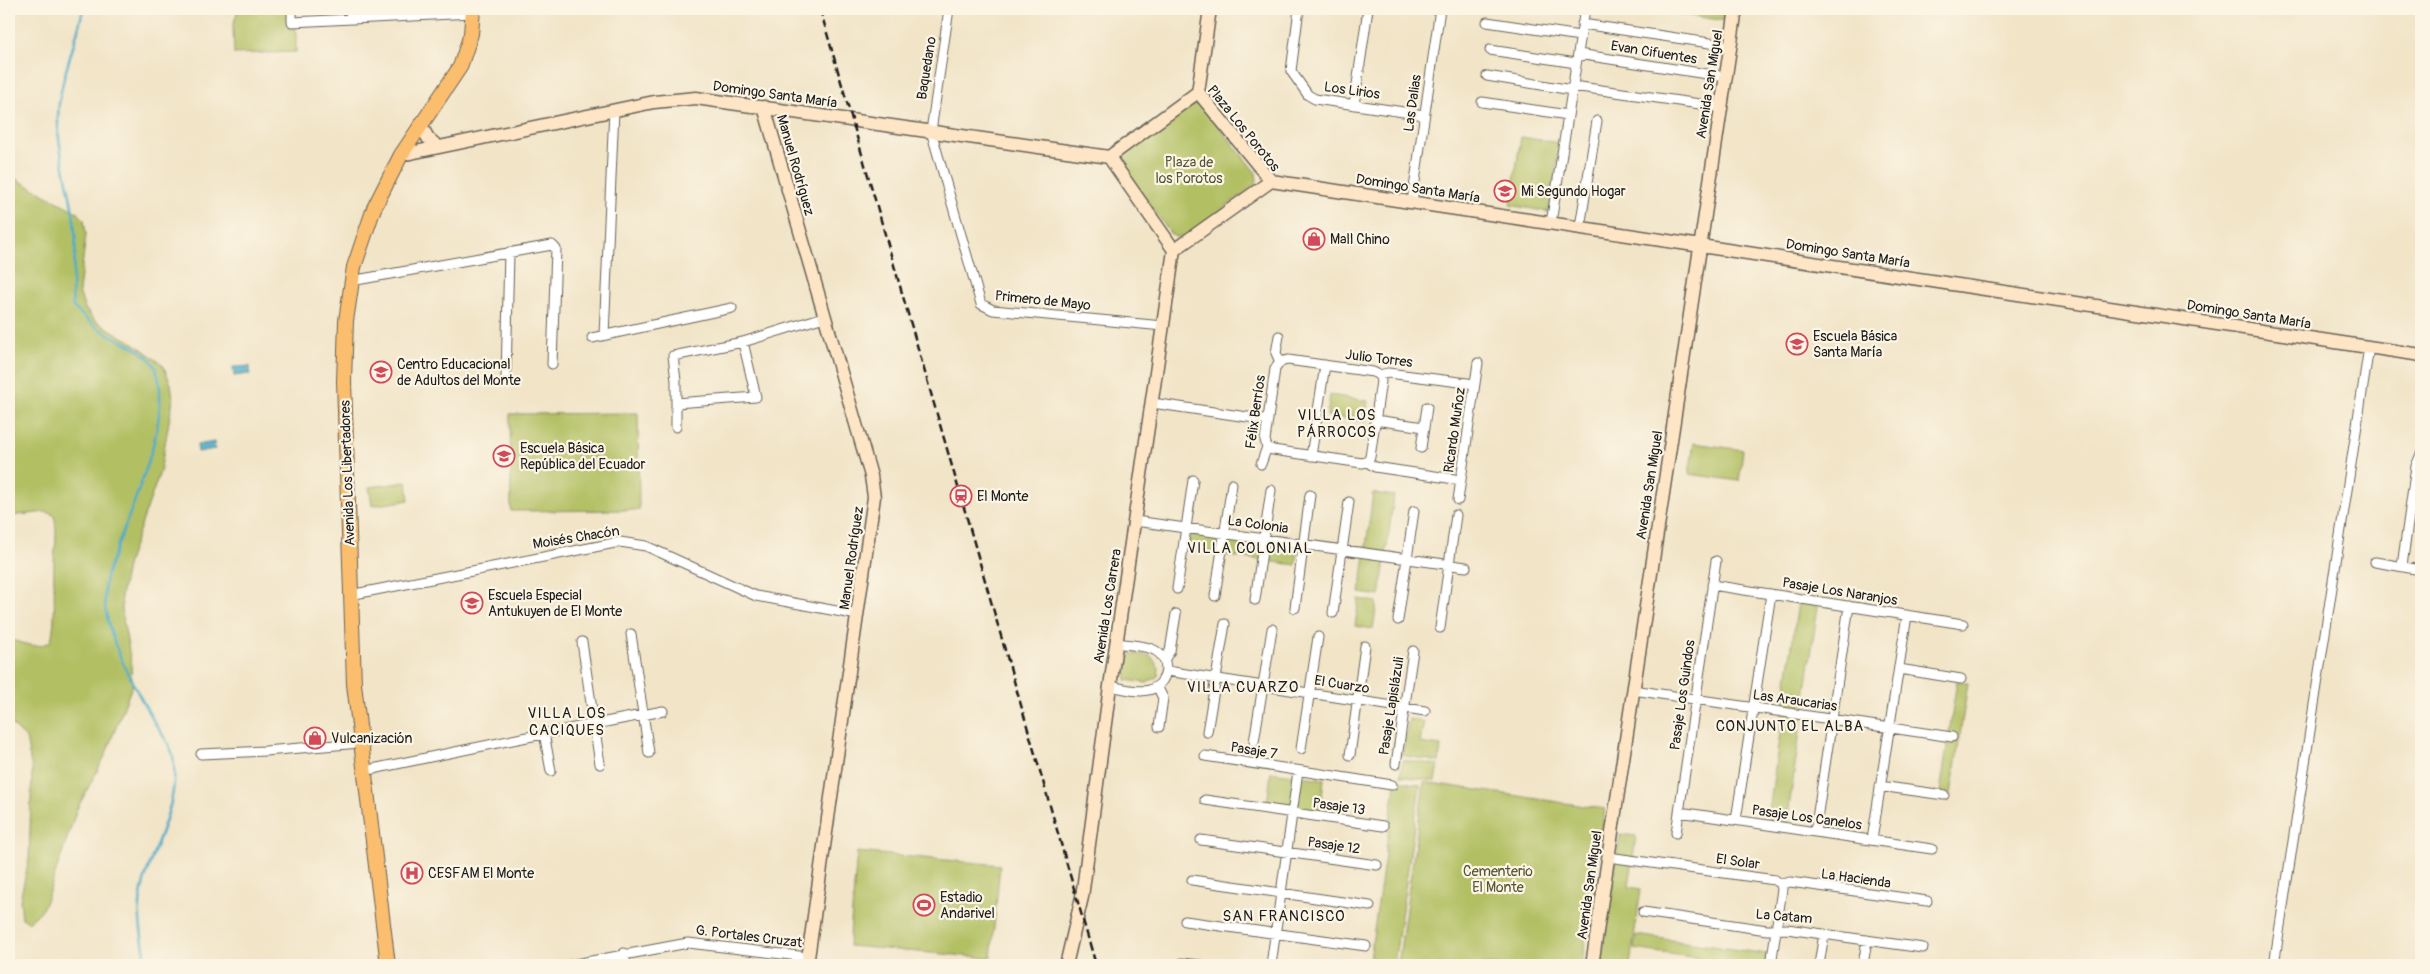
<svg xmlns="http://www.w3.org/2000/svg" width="2430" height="974" viewBox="0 0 2430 974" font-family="Pangolin,sans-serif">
<rect width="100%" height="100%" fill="#fcf5e5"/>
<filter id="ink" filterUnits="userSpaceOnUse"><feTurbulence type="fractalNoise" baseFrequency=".02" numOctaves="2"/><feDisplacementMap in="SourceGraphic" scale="10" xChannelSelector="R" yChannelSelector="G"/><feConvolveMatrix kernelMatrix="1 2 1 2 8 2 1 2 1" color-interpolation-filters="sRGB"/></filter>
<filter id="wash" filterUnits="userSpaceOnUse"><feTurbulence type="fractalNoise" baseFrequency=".0096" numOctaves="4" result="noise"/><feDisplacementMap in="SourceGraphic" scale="20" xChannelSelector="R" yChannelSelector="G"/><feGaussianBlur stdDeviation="1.12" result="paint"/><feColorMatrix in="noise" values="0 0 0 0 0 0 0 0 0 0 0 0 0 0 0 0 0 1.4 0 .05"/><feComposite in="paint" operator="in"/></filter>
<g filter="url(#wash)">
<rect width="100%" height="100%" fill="#f1e4c7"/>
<path fill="#b2c063" stroke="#676e40" d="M 238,9 L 289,9 L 290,28 L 296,28 L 296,52 L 234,54 L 233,26 Z
M 1643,9 L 1729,9 L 1727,21 Z
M 1198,104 L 1201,104 L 1256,173 L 1257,181 L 1254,186 L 1184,237 L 1175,237 L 1170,233 L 1122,165 L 1121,159 L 1125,151 L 1190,106 Z
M 1521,137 L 1560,143 L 1549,212 L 1510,205 Z
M 9,162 L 14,178 L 77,212 L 84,219 L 86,234 L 79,291 L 84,307 L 94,320 L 138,346 L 163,365 L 171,384 L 173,399 L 160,472 L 128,562 L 121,596 L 123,619 L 131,662 L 132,686 L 105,756 L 77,809 L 46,901 L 41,911 L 29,922 L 22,918 L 20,900 L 29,859 L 32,770 L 26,738 L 9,722 L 9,640 C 25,642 35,651 51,641 C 57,614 53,589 54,562 C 55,544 58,533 54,515 L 47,512 L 9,516 Z
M 1330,395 L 1368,401 L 1365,421 L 1327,416 Z
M 638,413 L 639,510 L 511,511 L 510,414 Z
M 1694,443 L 1743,450 L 1739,481 L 1689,474 Z
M 407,482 L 409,500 L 372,506 L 369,487 Z
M 1373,493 L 1394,496 L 1380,596 L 1360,593 Z
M 1193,535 L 1298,550 L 1296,565 L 1187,550 L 1189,538 Z
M 1359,599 L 1377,602 L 1373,629 L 1355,626 Z
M 1798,602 L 1818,606 L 1787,822 L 1768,819 Z
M 1130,653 L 1151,656 L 1159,668 L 1158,676 L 1147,683 L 1126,680 Z
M 1957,681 L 1968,683 L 1951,794 L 1940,792 Z
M 1409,719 L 1424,722 L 1420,743 L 1441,746 L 1439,762 L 1402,755 Z
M 1403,760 L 1438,765 L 1435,781 L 1400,776 Z
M 1271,772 L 1324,779 L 1320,812 L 1267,805 Z
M 1396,780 L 1420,785 L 1394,965 L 1369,965 Z
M 1424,782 L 1605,809 L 1582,965 L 1398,965 Z
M 1620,834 L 1636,836 L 1629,887 L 1641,889 L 1630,965 L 1601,965 Z
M 857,852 L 1000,865 L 991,958 L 849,946 Z
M 1636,935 L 1767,954 L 1765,965 L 1747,965 L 1634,949 Z"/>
<path fill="#48abc7" stroke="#326472" d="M 250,366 L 250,374 L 234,376 L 233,367 Z
M 214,442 L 215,449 L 198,452 L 197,445 Z"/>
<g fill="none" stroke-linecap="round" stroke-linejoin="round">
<path stroke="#48abc7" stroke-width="2.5" d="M 83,9 C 76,45 59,80 58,117 C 57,155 73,193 75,231 C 78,257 69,280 73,307 C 81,314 90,323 99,329 C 115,339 150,350 156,369 C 173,418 134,500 117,547 C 113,558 106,571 105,583 C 99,626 132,683 153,720 C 159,731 171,744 173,756 C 181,806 152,844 142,890 C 136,915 143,941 147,965"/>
</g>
</g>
<g filter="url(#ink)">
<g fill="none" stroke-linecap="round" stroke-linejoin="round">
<g stroke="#676258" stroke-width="11">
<path id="street" d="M 292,9 L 292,22 L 473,13
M 350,9 L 351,19
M 949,9 L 931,131 L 981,304 L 993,310 L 1163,326
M 1299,9 L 1291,71 L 1308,95 L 1315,99 L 1424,115
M 1487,22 L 1580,36
M 1582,24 L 1730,46
M 1490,50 L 1576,63
M 1578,54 L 1726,77
M 1487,76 L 1572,90
M 1573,86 L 1721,107
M 1482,102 L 1568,115
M 1354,105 L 1368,9
M 1412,202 L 1440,9
M 1551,223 L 1585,9
M 1580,227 L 1597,121
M 351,281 L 552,245 L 556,249 L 552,364
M 604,335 L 614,110
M 1279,336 L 1276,353 L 1280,362
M 592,338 L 732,308
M 1280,362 L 1288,360 L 1373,372 L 1379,375 L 1388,373 L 1475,384
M 506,378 L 509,252
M 676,403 L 756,397 L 743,342
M 1152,403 L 1268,420
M 1375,420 L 1424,427
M 676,427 L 676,381 L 673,356 L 743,342 L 824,317
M 1267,447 L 1273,450 L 1362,463 L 1367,462 L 1375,467 L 1461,480
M 1421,448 L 1427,407
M 1311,456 L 1325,365
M 1367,462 L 1370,457 L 1381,381 L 1379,375
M 1261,464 L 1267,447 L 1265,440 L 1275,369 L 1280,362
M 1458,500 L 1478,363
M 1135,521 L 1466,567
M 2375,562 L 2421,570
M 2402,566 L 2416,466 L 2421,454
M 1712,585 L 1963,624
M 1177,589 L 1193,480
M 350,595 L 620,542 L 646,546 L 756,596 L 858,615
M 1215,596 L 1232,484
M 1255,600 L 1271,490
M 1295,608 L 1310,495
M 1333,613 L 1349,502
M 1398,620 L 1414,511
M 1440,628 L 1456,515
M 631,634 L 649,753
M 582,642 L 600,764
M 1164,660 L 1170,651 L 1176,614
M 1899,669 L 1961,679
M 1167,671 L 1425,711
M 1110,686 C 1122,688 1137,693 1149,690 C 1170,684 1172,657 1152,649 C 1141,645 1128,645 1116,643
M 1157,686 L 1163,698 L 1159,727
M 1633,690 L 1952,737
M 1207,732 L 1225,624
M 544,733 L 551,771
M 1254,742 L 1272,629
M 1301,749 L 1318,637
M 201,754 L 265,751 L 360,743
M 1350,755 L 1365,646
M 1205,756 L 1392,785
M 1396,764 L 1413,651
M 363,771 L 522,738 L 663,711
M 1880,786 L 1944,795
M 1205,800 L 1383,826
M 1679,812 L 1932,849
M 1736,820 L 1771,594
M 1815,832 L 1849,606
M 1676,833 L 1716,561
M 1201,840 L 1377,865
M 1872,840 L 1907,615
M 1608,857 L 1775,880 L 1781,884
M 1192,880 L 1370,906
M 1781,884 L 1790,882 L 1927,901
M 1643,912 L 1767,930 L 1787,929 L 1923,948
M 1185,921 L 1366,946
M 624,953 L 626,965
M 1182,963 L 1201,965
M 570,965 L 688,943 L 808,957
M 1271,965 L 1298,771
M 1771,965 L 1782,889 L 1781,884
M 1819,965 L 1824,934
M 1863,965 L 1867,940
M 2274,965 L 2369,347"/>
</g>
<g stroke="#676258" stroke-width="15">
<path id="secondary" d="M 1198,92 L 1271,181
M 1198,92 L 1210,9
M 764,107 L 871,476 L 874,497 L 807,965
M 421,126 L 428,138 L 438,147
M 401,155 L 654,102 L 696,98 L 1109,157
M 1109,157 L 1174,250
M 1109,157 L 1198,92
M 1271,181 L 2421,355
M 1174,250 L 1271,181
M 1066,965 L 1082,897 L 1110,686 L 1174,250
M 1592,965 L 1736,9"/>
</g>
<g stroke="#676258" stroke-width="16">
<path id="primary" d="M 388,965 L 354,684 L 344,381 L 346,321 L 354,267 L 374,208 L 401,155 L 460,67 L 471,34 L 473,9"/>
</g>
<use href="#street" stroke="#fff" stroke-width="9"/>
<use href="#secondary" stroke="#fde5c5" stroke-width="12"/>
<use href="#primary" stroke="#fabe6e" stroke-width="14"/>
<path stroke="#1c1c1c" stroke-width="2.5" stroke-dasharray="8 4" stroke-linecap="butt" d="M 820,9 L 1096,965"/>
</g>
</g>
<defs>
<g id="school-ring" transform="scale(1.125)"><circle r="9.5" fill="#fcf5e5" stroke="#d1495b" stroke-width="1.5"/><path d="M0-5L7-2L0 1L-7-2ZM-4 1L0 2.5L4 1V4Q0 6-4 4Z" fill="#d1495b"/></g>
<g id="shop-ring" transform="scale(1.125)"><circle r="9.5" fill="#fcf5e5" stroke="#d1495b" stroke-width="1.5"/><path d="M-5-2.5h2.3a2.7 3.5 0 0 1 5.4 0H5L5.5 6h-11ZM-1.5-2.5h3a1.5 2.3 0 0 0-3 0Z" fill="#d1495b"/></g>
<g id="station-ring" transform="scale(1.125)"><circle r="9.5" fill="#fcf5e5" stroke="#d1495b" stroke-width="1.5"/><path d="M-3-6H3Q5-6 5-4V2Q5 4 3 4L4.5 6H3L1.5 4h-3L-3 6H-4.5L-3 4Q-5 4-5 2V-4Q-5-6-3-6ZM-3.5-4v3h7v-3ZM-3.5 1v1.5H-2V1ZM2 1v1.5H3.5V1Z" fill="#d1495b"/></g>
<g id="hospital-ring" transform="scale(1.125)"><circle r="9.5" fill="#fcf5e5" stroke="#d1495b" stroke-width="1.5"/><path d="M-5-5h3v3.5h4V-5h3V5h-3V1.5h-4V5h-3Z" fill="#d1495b"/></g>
<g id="stadium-ring" transform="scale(1.125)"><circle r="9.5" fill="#fcf5e5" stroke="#d1495b" stroke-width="1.5"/><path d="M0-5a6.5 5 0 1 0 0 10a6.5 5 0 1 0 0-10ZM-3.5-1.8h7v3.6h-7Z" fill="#d1495b"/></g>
</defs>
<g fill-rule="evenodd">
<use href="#school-ring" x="1505" y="191"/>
<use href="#shop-ring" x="1314" y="239"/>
<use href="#school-ring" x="1797" y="344"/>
<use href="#school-ring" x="381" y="372"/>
<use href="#school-ring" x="504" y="456"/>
<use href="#station-ring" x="961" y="496"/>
<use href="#school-ring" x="472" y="603"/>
<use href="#shop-ring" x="315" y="738"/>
<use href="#hospital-ring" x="412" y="873"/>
<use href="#stadium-ring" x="924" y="905"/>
</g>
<g text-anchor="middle" stroke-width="4.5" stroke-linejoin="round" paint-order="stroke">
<g font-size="14" fill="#1c1c1c" stroke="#fcf5e5">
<text transform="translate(1654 52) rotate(9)" y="5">Evan Cifuentes</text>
<text transform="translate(926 68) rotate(-81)" y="5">Baquedano</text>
<text transform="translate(1709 84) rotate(-81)" y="5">Avenida San Miguel</text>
<text transform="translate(1352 90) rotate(8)" y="5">Los Lirios</text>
<text transform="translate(775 94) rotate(8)" y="5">Domingo Santa María</text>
<text transform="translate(1412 103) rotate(-82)" y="5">Las Dalias</text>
<text transform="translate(1244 128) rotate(51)" y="5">Plaza Los Porotos</text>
<text transform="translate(796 165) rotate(74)" y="5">Manuel Rodríguez</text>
<text transform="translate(1418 188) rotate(9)" y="5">Domingo Santa María</text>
<text transform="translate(1848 253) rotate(9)" y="5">Domingo Santa María</text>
<text transform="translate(1043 300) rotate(6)" y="5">Primero de Mayo</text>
<text transform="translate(2249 314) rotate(9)" y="5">Domingo Santa María</text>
<text transform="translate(1379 358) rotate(7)" y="5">Julio Torres</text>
<text transform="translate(1255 412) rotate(-82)" y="5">Félix Berríos</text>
<text transform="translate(1454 430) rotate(-82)" y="5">Ricardo Muñoz</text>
<text transform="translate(347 473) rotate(-92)" y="5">Avenida Los Libertadores</text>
<text transform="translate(1649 485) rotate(-81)" y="5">Avenida San Miguel</text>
<text transform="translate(1258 524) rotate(8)" y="5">La Colonia</text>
<text transform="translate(576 537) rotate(-9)" y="5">Moisés Chacón</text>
<text transform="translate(851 558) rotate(-82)" y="5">Manuel Rodríguez</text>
<text transform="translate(1840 591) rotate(9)" y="5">Pasaje Los Naranjos</text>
<text transform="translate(1107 606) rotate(-81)" y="5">Avenida Los Carrera</text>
<text transform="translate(1342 684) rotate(9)" y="5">El Cuarzo</text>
<text transform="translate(1682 695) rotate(-82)" y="5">Pasaje Los Guindos</text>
<text transform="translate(1795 700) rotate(8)" y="5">Las Araucarias</text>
<text transform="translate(1391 706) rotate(-81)" y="5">Pasaje Lapislázuli</text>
<text transform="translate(1254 750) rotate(9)" y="5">Pasaje 7</text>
<text transform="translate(1339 806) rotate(8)" y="5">Pasaje 13</text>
<text transform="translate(1807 817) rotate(8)" y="5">Pasaje Los Canelos</text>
<text transform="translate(1334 845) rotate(8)" y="5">Pasaje 12</text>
<text transform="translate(1738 861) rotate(8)" y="5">El Solar</text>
<text transform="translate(1856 878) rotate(8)" y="5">La Hacienda</text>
<text transform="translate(1589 885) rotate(-82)" y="5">Avenida San Miguel</text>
<text transform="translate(1784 916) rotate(5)" y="5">La Catam</text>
<text transform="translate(749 936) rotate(7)" y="5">G. Portales Cruzat</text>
</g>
<g font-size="14" fill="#505535" stroke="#fcf5e5">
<text x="1189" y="167">Plaza de<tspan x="1189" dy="16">los Porotos</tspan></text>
<text x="1498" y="876">Cementerio<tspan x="1498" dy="16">El Monte</tspan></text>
</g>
<g font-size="14" fill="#1c1c1c" stroke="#fcf5e5" text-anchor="start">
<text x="1521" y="196">Mi Segundo Hogar</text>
<text x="1330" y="244">Mall Chino</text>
<text x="1813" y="341">Escuela Básica<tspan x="1813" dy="16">Santa María</tspan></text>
<text x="397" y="369">Centro Educacional<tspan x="397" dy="16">de Adultos del Monte</tspan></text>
<text x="520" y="453">Escuela Básica<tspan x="520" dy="16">República del Ecuador</tspan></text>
<text x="977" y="501">El Monte</text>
<text x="488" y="600">Escuela Especial<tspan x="488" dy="16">Antukuyen de El Monte</tspan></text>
<text x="331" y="743">Vulcanización</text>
<text x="428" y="878">CESFAM El Monte</text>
<text x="940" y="902">Estadio<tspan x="940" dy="16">Andarivel</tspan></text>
</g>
<g font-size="15" letter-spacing="1" fill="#1c1c1c" stroke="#fcf5e5">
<text x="1337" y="420">VILLA LOS<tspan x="1337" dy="17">PÁRROCOS</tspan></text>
<text x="1250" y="553">VILLA COLONIAL</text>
<text x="1243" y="692">VILLA CUARZO</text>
<text x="567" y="718">VILLA LOS<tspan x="567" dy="17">CACIQUES</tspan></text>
<text x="1790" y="731">CONJUNTO EL ALBA</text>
<text x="1284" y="921">SAN FRANCISCO</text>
</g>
</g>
<rect width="2430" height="974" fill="none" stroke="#fcf5e5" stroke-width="30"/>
</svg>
